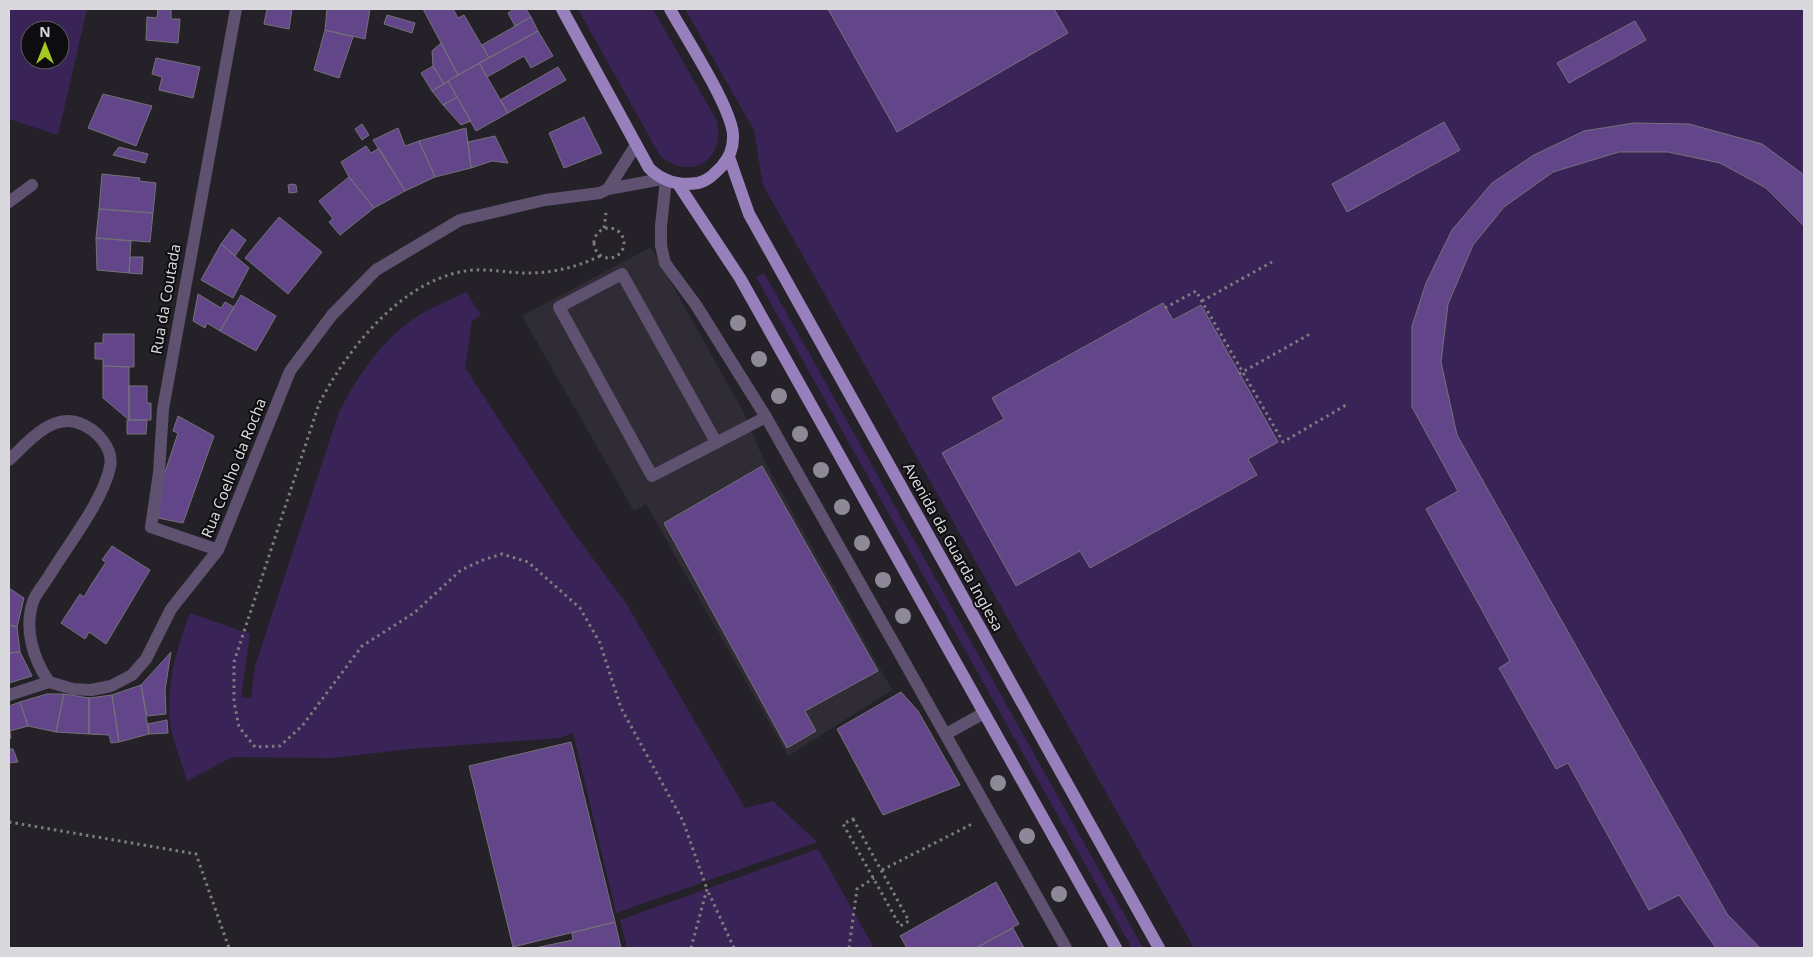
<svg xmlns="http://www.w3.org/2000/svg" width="1813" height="957" viewBox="0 0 1813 957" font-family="'Noto Sans',sans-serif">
<rect width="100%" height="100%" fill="#242228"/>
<path fill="#2f2c36" d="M 651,247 L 744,413 L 764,461 L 892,690 L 788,756 L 646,504 L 634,511 L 522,316 Z"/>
<path fill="#3a2457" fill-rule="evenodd" d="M 9,9 L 87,9 L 58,135 L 9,119 ZM 30,30 L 60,30 L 60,60 L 30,60 Z
M 578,9 L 653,9 L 717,121 C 726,161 688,183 659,154 Z
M 685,9 L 1804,9 L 1804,948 L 1194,948 L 763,185 L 754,130 Z
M 764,273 L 1143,948 L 1132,948 L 756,277 Z
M 466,292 L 481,315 L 472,321 L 465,368 L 571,529 L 626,603 L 745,808 L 773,801 L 817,842 L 616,913 L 573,733 L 559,738 L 410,749 L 332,758 L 232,757 L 187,781 C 182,765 176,749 172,733 C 163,693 176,650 190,613 L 250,634 L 241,697 L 251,698 L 255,666 L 339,412 C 355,380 377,348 405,325 C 423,310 446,302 466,292 Z
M 818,849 L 873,946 L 869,948 L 627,948 L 620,920 Z"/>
<path fill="#63468a" stroke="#747278" d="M 158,9 L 171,9 L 171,19 L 180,19 L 178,43 L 146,40 L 147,17 L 157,18 Z
M 267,9 L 292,9 L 289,29 L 264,24 Z
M 327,9 L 370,9 L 365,39 L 325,30 Z
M 423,9 L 453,9 L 458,18 L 464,15 L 489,58 L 458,75 Z
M 514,9 L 526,9 L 531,17 L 515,26 L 508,13 Z
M 828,9 L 1054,9 L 1068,33 L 897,132 Z
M 387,15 L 415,23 L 412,33 L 384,24 Z
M 531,17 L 538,31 L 489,58 L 482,45 Z
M 1635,21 L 1646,40 L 1569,83 L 1557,63 Z
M 325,30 L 353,37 L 339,78 L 314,70 Z
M 538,31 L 553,56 L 531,68 L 524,56 L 487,77 L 479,63 Z
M 441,43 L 458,75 L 444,84 L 433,66 L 432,51 Z
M 156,58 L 200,67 L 193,98 L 159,90 L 162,77 L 152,74 Z
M 479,63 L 508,113 L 476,131 L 448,81 Z
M 433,66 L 444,84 L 432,91 L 421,73 Z
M 558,67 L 566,80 L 508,113 L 500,100 Z
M 448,81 L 457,97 L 443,105 L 432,91 Z
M 103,94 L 152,106 L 136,146 L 88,128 Z
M 457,97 L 471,121 L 461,125 L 443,105 Z
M 584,117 L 602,153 L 564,168 L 549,133 Z
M 1444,122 L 1460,150 L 1347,212 L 1332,184 Z
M 1634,123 L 1689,124 L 1762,144 L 1804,175 L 1804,226 L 1766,188 L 1720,163 L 1668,152 L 1619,152 L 1553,172 L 1504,207 L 1473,245 L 1448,304 L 1441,362 L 1457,435 L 1727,914 L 1760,948 L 1716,948 L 1679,895 L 1649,910 L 1568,763 L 1556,769 L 1499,668 L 1510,661 L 1426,509 L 1458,491 L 1412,407 L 1412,326 L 1426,283 L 1452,230 L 1492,183 L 1534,155 L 1584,131 Z
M 362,124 L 369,135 L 362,140 L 355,129 Z
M 398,128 L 405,146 L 419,141 L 435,177 L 405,191 L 373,140 Z
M 466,128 L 471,168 L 435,177 L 419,141 Z
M 495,136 L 508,163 L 492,161 L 471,168 L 468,142 Z
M 366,146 L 371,153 L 379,148 L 405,191 L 374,208 L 349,177 L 341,162 Z
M 119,147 L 148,154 L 145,163 L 113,155 Z
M 102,174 L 140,178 L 139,181 L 156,183 L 153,213 L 99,209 Z
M 349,177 L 374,208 L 340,235 L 329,222 L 333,219 L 319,201 Z
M 293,184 L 296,185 L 297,192 L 289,193 L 288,185 Z
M 99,209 L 153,213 L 150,242 L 96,238 Z
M 279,217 L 322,252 L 288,294 L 245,258 Z
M 232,229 L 246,240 L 235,256 L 221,244 Z
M 96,238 L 131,241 L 129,273 L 97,270 Z
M 221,244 L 249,268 L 233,298 L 201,280 Z
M 130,257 L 143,257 L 142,274 L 129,273 Z
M 198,294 L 221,308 L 225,302 L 234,307 L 220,331 L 207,323 L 205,328 L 193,321 Z
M 241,295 L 276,316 L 256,351 L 220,331 Z
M 1163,303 L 1173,320 L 1201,305 L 1278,442 L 1248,459 L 1257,475 L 1090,568 L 1080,551 L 1016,586 L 942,453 L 1004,419 L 992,398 Z
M 103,334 L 134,334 L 134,367 L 103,366 L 103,359 L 95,359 L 95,343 L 103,343 Z
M 103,366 L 129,367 L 129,420 L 103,398 Z
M 129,386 L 147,386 L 147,403 L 151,403 L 151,420 L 129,420 Z
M 178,416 L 214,436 L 183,523 L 158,518 L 163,478 L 178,433 L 173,431 Z
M 127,420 L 147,420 L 146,434 L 127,434 Z
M 762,466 L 878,671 L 805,711 L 816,731 L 787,748 L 664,523 Z
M 112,546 L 150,570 L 106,644 L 89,632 L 85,639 L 61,623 L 80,594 L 84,597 L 91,585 L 106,562 L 102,560 Z
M 9,588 L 24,598 L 17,627 L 9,625 Z
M 9,625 L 17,627 L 20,652 L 9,653 Z
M 20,652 L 32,676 L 9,683 L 9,653 Z
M 171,652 L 165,690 L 166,714 L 147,716 L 141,685 Z
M 141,685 L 149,734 L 119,742 L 112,695 Z
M 901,692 L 918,711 L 960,785 L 883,815 L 837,729 Z
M 47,694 L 64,694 L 56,732 L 28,726 L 20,702 Z
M 64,694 L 89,698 L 89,734 L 56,732 Z
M 112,695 L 119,742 L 111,743 L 109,735 L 89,734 L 89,698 Z
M 20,702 L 28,726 L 10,731 L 11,738 L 9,739 L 9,706 Z
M 167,720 L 168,733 L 149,734 L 148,724 Z
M 571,742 L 615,922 L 513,947 L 469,766 Z
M 9,749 L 13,749 L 18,762 L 9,763 Z
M 996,882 L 1019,924 L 976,948 L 907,948 L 900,936 Z
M 615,922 L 621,948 L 535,948 L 573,940 L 572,933 Z
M 1013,928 L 1024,948 L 976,948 Z"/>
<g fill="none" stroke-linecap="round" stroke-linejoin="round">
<path stroke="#7e7c81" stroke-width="3" stroke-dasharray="2.5 4" stroke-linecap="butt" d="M 604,228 L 606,213
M594 243a15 15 0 1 1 30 0a15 15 0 1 1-30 0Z
M 600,256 C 577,267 554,273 527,273 C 510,273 492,269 474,270 C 406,275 348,347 319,404 L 234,662 L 234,702 L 239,727 L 255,747 L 280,746 L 302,726 L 362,646 L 414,613 L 461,570 L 483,560 L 502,554 L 528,562 L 580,608 L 600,643 L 621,708 L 683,821 L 707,889
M 1202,301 L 1272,262
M 1165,308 L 1196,291 L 1283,442 L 1346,405
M 1239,374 L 1310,334
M 853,819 L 909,921 L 900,926 L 843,824 Z
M 9,822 L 196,854 L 229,948
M 882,870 L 972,824
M 691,948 L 707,889 L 734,948
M 849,948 L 857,889 L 874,878"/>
<path stroke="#5e5270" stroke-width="12" d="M 666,180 L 661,226 L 661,246 L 665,263 L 696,305 L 766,417 L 1066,948
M 716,442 L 622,274 L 559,307 L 652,476 L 766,417
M 946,734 L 984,713"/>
<path stroke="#5e5270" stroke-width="12" d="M 608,189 L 636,145
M 9,202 L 32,185
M 9,460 C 27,443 51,413 79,423 C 96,429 114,448 110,467 C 103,501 67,546 49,576 C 44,584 38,591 34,599 C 23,627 33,659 49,682 L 73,689 L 91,690 L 111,686 L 132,675 L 146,659 L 171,609 L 218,550 L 290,371 L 332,315 L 376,270 L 460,220 L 545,200 L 600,193 L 608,189 L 662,179
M 218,550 L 151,527 L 159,473 L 163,409 L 236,9
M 9,695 L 49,682"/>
<path stroke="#9880bd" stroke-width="12" d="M 562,9 L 649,168 C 662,181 679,186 698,183 C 708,181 715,173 722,166 C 729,158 733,149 733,138 C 735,112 684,35 670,9
M 729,157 L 749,214 L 1159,948
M 678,184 L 740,278 L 1116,948"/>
</g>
<g fill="#8e8997">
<circle cx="738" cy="323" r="8"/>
<circle cx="759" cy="359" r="8"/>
<circle cx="779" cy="396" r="8"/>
<circle cx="800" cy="434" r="8"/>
<circle cx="821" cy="470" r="8"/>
<circle cx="842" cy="507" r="8"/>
<circle cx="862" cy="543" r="8"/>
<circle cx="883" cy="580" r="8"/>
<circle cx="903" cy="616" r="8"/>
<circle cx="998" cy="783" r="8"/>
<circle cx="1027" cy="836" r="8"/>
<circle cx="1059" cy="894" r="8"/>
</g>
<g text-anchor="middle" stroke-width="4" stroke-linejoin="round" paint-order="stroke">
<g font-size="15" fill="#d9d8dc" stroke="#0d0c0f">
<text transform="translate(166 299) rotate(-80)" y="5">Rua da Coutada</text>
<text transform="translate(234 468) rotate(-68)" y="5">Rua Coelho da Rocha</text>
<text transform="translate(953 547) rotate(61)" y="5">Avenida da Guarda Inglesa</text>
</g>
</g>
<rect width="1813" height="957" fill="none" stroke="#d9d8dc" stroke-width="20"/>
<g transform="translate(45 45)"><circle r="24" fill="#0d0c0f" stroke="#5f5e61"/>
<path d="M0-4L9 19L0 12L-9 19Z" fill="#a6c821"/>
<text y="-8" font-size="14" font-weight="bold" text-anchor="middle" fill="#d9d8dc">N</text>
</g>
</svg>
